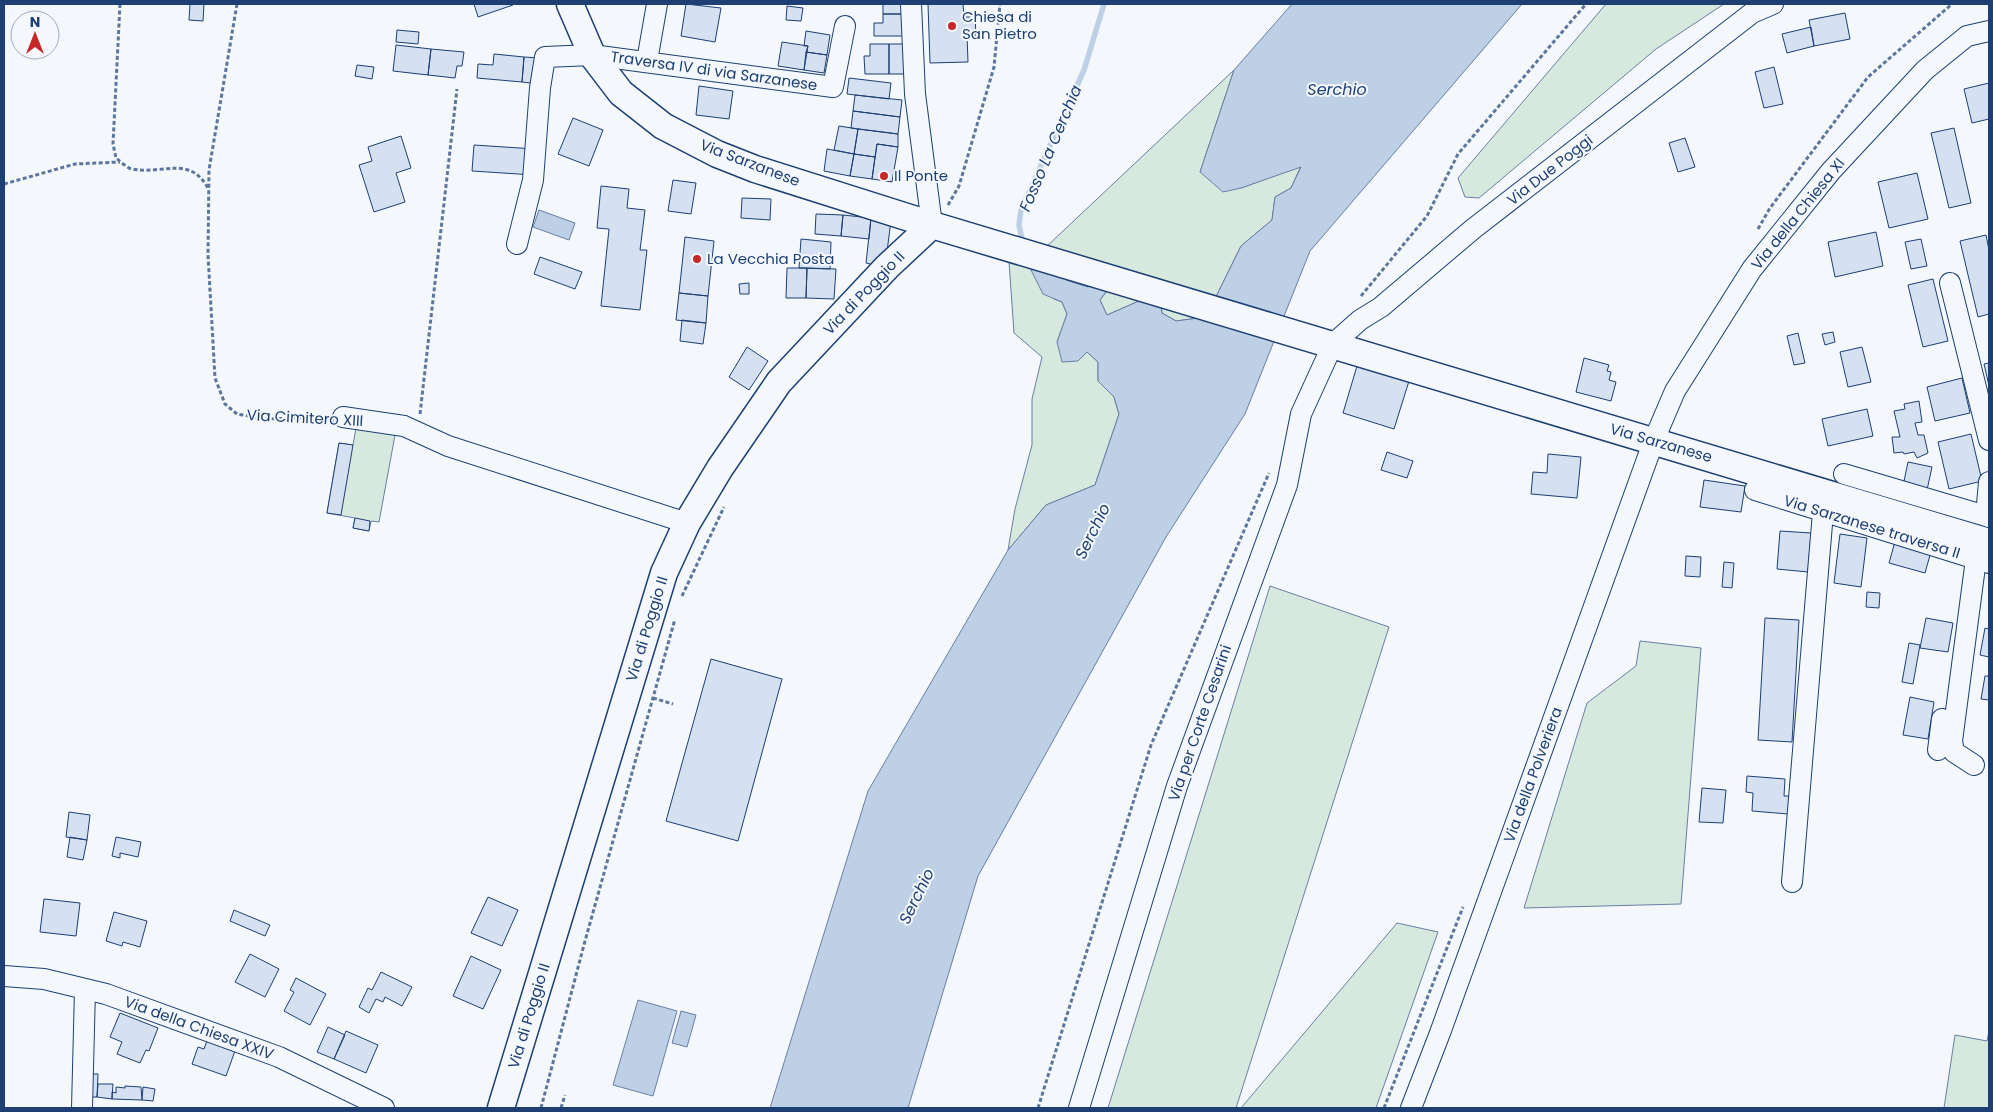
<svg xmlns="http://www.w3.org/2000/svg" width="1993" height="1112" viewBox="0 0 1993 1112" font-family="Poppins,sans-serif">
<rect width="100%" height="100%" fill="#f4f7fb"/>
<path fill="#d7e8df" stroke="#687fa3" d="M 1606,4 L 1724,4 L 1656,49 L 1479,198 L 1465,197 L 1458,178 Z
M 1234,70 L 1200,172 L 1241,188 L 1301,166 L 1291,188 L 1275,197 L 1272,220 L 1241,246 L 1206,317 L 1176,321 L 1162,313 L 1159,295 L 1148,297 L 1107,315 L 1100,300 L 1118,277 L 1099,279 L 1088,287 L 1066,280 L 1075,260 L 1054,299 L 1062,302 L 1067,314 L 1057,342 L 1087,352 L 1098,362 L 1098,381 L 1114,397 L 1119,414 L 1095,485 L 1046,505 L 1008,550 L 1015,509 L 1032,445 L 1032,399 L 1042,357 L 1014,333 L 1009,262 L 1028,264 Z
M 356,428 L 395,435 L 379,522 L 371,521 L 369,531 L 353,528 L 355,518 L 327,513 L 339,443 L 353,445 Z
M 1270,586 L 1389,627 L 1236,1108 L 1108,1108 Z
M 1640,641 L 1701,648 L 1681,904 L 1524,908 L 1587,703 L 1636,666 Z
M 1397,923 L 1438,932 L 1376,1108 L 1241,1108 Z
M 1989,1031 L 1989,1108 L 1944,1108 L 1955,1035 L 1987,1041 Z"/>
<path fill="#bed0e5" stroke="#687fa3" d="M 1292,4 L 1522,4 L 1310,251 L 1245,414 L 1166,537 L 978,876 L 908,1108 L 770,1108 L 868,791 L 1008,550 L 1046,505 L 1095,485 L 1119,414 L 1114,397 L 1098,381 L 1098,362 L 1087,352 L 1078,361 L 1062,362 L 1057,342 L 1067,314 L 1062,302 L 1043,294 L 1028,264 L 1075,259 L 1066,280 L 1088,287 L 1099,279 L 1118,276 L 1100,300 L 1107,315 L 1148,297 L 1159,295 L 1162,313 L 1176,321 L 1206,317 L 1241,246 L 1272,220 L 1275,197 L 1291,188 L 1301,167 L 1241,188 L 1223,192 L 1200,172 L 1234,70 Z
M 539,210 L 575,223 L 569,240 L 533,227 Z
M 638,1000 L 677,1011 L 653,1096 L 613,1085 Z
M 681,1011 L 696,1015 L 687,1047 L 672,1043 Z"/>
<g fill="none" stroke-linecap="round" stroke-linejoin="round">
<path stroke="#bed0e5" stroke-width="5.5" d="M 1023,244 L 1019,225 L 1021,210 L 1084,70 L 1104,4"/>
</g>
<path fill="#d5e0f0" stroke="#1d3f73" d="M 190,4 L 204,4 L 203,21 L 189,20 Z
M 474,4 L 513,4 L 513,5 L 478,17 Z
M 686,4 L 721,8 L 715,42 L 681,36 Z
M 883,4 L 906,4 L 906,14 L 883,14 Z
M 928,4 L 963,4 L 964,17 L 975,17 L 976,35 L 967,35 L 968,62 L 930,63 Z
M 787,6 L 803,8 L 801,21 L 786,20 Z
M 1845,13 L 1850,39 L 1814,46 L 1809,20 Z
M 883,14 L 906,14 L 907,36 L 874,36 L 874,23 L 883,23 Z
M 1811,27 L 1814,46 L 1787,53 L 1782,34 Z
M 397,30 L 419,32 L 418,44 L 396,42 Z
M 806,31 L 830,35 L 827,55 L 806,52 L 808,46 L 804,46 Z
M 782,42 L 808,46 L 804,70 L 778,66 Z
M 870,44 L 889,44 L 889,74 L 865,74 L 864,56 L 870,56 Z
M 889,44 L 908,44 L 908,74 L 889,74 Z
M 396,45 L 431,49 L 428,75 L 393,71 Z
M 431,49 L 464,52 L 462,66 L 457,66 L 455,78 L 428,75 Z
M 806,52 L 827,55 L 824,73 L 804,70 Z
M 494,54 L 524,57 L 522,82 L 477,78 L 478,64 L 493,65 Z
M 524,57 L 540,58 L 538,84 L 522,82 Z
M 357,65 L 374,67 L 372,79 L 355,76 Z
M 1774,67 L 1783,104 L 1764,108 L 1755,72 Z
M 849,78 L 891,83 L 889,99 L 847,94 Z
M 1989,83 L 1989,119 L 1972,123 L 1964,89 Z
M 699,86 L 733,91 L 729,119 L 696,115 Z
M 855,95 L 902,100 L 900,117 L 853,111 Z
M 853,111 L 900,117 L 898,134 L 851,128 Z
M 573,118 L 603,130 L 589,166 L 558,154 Z
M 839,126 L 858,129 L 854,154 L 834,150 Z
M 1954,128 L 1971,203 L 1949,208 L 1931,133 Z
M 858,129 L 898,134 L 898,147 L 877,144 L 875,157 L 854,154 Z
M 401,136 L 411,168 L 396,173 L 405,202 L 374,212 L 359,165 L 372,161 L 368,147 Z
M 1685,138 L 1695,167 L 1678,172 L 1669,143 Z
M 877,144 L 898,147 L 892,182 L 872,179 Z
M 474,145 L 535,149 L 534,175 L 472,171 Z
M 827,149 L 854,154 L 850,176 L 824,171 Z
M 854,154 L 875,157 L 872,179 L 850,176 Z
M 1917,173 L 1928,219 L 1889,228 L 1878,182 Z
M 673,180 L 696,183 L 691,214 L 668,211 Z
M 601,186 L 629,189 L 627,208 L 645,210 L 640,250 L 647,250 L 640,310 L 601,306 L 609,229 L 597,228 Z
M 742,198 L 771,199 L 770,220 L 741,218 Z
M 816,214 L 843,215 L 841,236 L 815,234 Z
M 843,215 L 871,218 L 869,239 L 841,236 Z
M 871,218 L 891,220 L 887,252 L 874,265 L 866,263 Z
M 1876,232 L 1883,266 L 1835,277 L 1828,242 Z
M 1986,235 L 1989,250 L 1989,314 L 1978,317 L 1960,241 Z
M 685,237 L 714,241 L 708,296 L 679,293 Z
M 801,239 L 831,242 L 830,269 L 799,268 Z
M 1921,239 L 1927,266 L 1911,269 L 1905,242 Z
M 540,257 L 582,272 L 575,289 L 534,274 Z
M 787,268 L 807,268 L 806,298 L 786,298 Z
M 807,268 L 836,269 L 834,299 L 806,298 Z
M 1933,279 L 1948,341 L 1923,347 L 1908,285 Z
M 749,283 L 749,294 L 740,294 L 739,284 Z
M 679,293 L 708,296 L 706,323 L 676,320 Z
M 682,320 L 706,323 L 703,344 L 680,341 Z
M 1833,332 L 1835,342 L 1825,345 L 1822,334 Z
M 1798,333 L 1805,363 L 1794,365 L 1787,336 Z
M 747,347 L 768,361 L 749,390 L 729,377 Z
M 1862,347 L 1871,382 L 1848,387 L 1840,352 Z
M 1584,358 L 1609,365 L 1607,371 L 1611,372 L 1609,380 L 1616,382 L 1611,401 L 1576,392 Z
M 1989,363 L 1989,386 L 1984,364 Z
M 1357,366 L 1409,381 L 1394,429 L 1343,413 Z
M 1962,378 L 1970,413 L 1935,421 L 1927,387 Z
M 1919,401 L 1922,422 L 1915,423 L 1918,435 L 1924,435 L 1928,453 L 1917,458 L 1914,452 L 1904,454 L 1903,452 L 1894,453 L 1892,437 L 1900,437 L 1894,411 L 1905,409 L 1904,404 Z
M 1867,409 L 1873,436 L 1828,446 L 1822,419 Z
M 1971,434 L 1982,481 L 1949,489 L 1938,442 Z
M 339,443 L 353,445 L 341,515 L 327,513 Z
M 1387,452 L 1413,461 L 1407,478 L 1381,470 Z
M 1548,454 L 1581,457 L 1577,498 L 1531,494 L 1533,472 L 1547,473 Z
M 1908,462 L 1932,467 L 1927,490 L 1903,486 Z
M 1704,480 L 1745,486 L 1741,512 L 1700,507 Z
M 355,518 L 370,521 L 369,531 L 353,528 Z
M 1780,531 L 1811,533 L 1808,572 L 1777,569 Z
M 1840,534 L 1867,538 L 1861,587 L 1834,583 Z
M 1896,538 L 1932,548 L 1925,573 L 1889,563 Z
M 1686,556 L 1701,557 L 1700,577 L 1685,576 Z
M 1724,562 L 1734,563 L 1732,588 L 1722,587 Z
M 1867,592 L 1880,593 L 1879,608 L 1866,607 Z
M 1765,618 L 1799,620 L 1792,742 L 1758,740 Z
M 1926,618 L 1953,623 L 1948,652 L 1920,648 Z
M 1985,628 L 1989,629 L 1989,657 L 1980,655 Z
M 1909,643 L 1920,645 L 1913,684 L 1902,682 Z
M 711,659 L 782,679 L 738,841 L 666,821 Z
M 1985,676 L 1989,676 L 1989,700 L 1981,699 Z
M 1910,697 L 1934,702 L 1928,739 L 1903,735 Z
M 1747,776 L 1785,779 L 1784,796 L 1790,796 L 1788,814 L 1752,811 L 1753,793 L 1746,792 Z
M 1702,788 L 1726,790 L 1723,823 L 1699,822 Z
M 69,812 L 90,815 L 87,840 L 66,837 Z
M 70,837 L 87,840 L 83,860 L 67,857 Z
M 116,837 L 141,842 L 138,857 L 120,853 L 120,858 L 112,856 Z
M 488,897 L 518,910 L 502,946 L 471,933 Z
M 44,899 L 80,903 L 76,936 L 40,932 Z
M 234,910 L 270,925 L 265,936 L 230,921 Z
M 114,912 L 147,921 L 140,947 L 123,942 L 122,946 L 106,941 Z
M 250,954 L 279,969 L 265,997 L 235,982 Z
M 471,956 L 501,970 L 483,1009 L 453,996 Z
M 381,972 L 412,987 L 402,1006 L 385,997 L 383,1002 L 376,999 L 369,1013 L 359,1007 L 368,988 L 372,990 Z
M 296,978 L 326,994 L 310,1025 L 284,1011 L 294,992 L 290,990 Z
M 120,1013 L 158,1028 L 149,1051 L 146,1050 L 140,1063 L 117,1054 L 122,1042 L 110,1037 Z
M 328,1027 L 345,1035 L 334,1059 L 317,1052 Z
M 346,1031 L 378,1045 L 366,1073 L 334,1059 Z
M 208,1038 L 236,1048 L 226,1076 L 192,1064 L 198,1047 L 204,1049 Z
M 89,1074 L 98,1074 L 97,1097 L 88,1097 Z
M 98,1084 L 113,1084 L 112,1099 L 97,1097 Z
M 125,1086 L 141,1087 L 142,1100 L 112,1099 L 112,1092 L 116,1093 L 116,1087 L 125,1088 Z
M 143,1087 L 155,1089 L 153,1101 L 142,1100 Z"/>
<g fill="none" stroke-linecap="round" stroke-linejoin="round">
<g stroke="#1d3f73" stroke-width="22">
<path id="minor" d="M 911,4 L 915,94 L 932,225
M 647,61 L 657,4
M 517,244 L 533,180 L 540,88 L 545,57 L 592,55 L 833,87 L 845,26
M 1950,283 L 1989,440
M 343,417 L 404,426 L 448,446 L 687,523
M 1844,474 L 1986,516
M 1989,482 L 1986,516 L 1989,517
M 1755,490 L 1989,563
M 1938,750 L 1942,719
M 1974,765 L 1954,752 L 1952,741 L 1976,559
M 1792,882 L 1823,512
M 4,976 L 44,979 L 106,994 L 279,1057 L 384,1108
M 82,1108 L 85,989
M 1079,1108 L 1177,786 L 1287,485 L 1301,414 L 1333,344 L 1360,320 L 1381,307 L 1473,229 L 1752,13 L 1773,4
M 1411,1108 L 1440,1033 L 1654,440 L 1675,391 L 1752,269 L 1831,171 L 1925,70 L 1967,36 L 1989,31"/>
</g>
<g stroke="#1d3f73" stroke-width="29">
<path id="major" d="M 570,4 L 592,55 L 621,93 L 663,126 L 717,154 L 755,169 L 932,225 L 1989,542
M 501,1108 L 664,573 L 687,523 L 720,468 L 779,382 L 887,267 L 932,225"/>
</g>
<path stroke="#5e769c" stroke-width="3" stroke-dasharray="4 2.5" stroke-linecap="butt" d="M 120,4 L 113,144 L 116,158 C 121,162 127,168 132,169 C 165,175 190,154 209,190
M 237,4 L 209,170 L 208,255 L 215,378 L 225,404 L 237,414 L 267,419 L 326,417
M 4,184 L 75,164 L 120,162
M 948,205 L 959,186 L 994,67 L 1000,4
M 1758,229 L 1770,208 L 1868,77 L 1952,4
M 1361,296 L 1427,216 L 1458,154 L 1586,4
M 420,414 L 457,89
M 682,596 L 724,507
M 653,698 L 673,704
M 541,1108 L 585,941 L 675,619
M 561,1108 L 565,1095
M 1038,1108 L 1151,745 L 1269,473
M 1384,1108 L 1463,907"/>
<use href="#minor" stroke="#f4f7fb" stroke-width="20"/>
<use href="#major" stroke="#f4f7fb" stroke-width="26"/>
</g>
<g fill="#c62828" stroke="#f4f7fb" stroke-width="2">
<circle cx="952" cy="26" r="5"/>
<circle cx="884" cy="176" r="5"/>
<circle cx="697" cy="259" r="5"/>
</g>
<g text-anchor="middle" stroke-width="4" stroke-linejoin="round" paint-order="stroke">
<g font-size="15" fill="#1d3f73" stroke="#f4f7fb" text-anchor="start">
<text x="962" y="22">Chiesa di<tspan x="962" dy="17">San Pietro</tspan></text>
<text x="894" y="181">Il Ponte</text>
<text x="707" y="264">La Vecchia Posta</text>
</g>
<g font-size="15" fill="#1d3f73" stroke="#f4f7fb">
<text transform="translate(714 71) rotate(8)" y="5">Traversa IV di via Sarzanese</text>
<text transform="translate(750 163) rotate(21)" y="5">Via Sarzanese</text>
<text transform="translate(1550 170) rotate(-38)" y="5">Via Due Poggi</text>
<text transform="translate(1798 214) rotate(-51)" y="5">Via della Chiesa XI</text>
<text transform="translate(864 293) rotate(-46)" y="5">Via di Poggio II</text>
<text transform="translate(305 418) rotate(3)" y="5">Via Cimitero XIII</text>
<text transform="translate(1661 443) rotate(16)" y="5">Via Sarzanese</text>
<text transform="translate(1872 527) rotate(17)" y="5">Via Sarzanese traversa II</text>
<text transform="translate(647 629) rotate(-73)" y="5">Via di Poggio II</text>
<text transform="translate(1200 723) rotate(-71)" y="5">Via per Corte Cesarini</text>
<text transform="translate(1533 775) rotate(-70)" y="5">Via della Polveriera</text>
<text transform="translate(529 1016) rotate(-73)" y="5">Via di Poggio II</text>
<text transform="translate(199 1028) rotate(20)" y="5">Via della Chiesa XXIV</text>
</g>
<g font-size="16" font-style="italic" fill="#1d3f73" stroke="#f4f7fb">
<text x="1337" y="95">Serchio</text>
<text transform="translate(1050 148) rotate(-67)" y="6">Fosso La Cerchia</text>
<text transform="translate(1092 531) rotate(-64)" y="6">Serchio</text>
<text transform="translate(916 896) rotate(-64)" y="6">Serchio</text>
</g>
</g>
<rect width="1993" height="1112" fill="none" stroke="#1d3f73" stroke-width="10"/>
<g transform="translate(35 35)"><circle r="24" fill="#f4f7fb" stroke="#9eadc5"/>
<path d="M0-4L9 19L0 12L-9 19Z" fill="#c62828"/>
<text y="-8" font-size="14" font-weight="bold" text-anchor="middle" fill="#1d3f73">N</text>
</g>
</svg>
